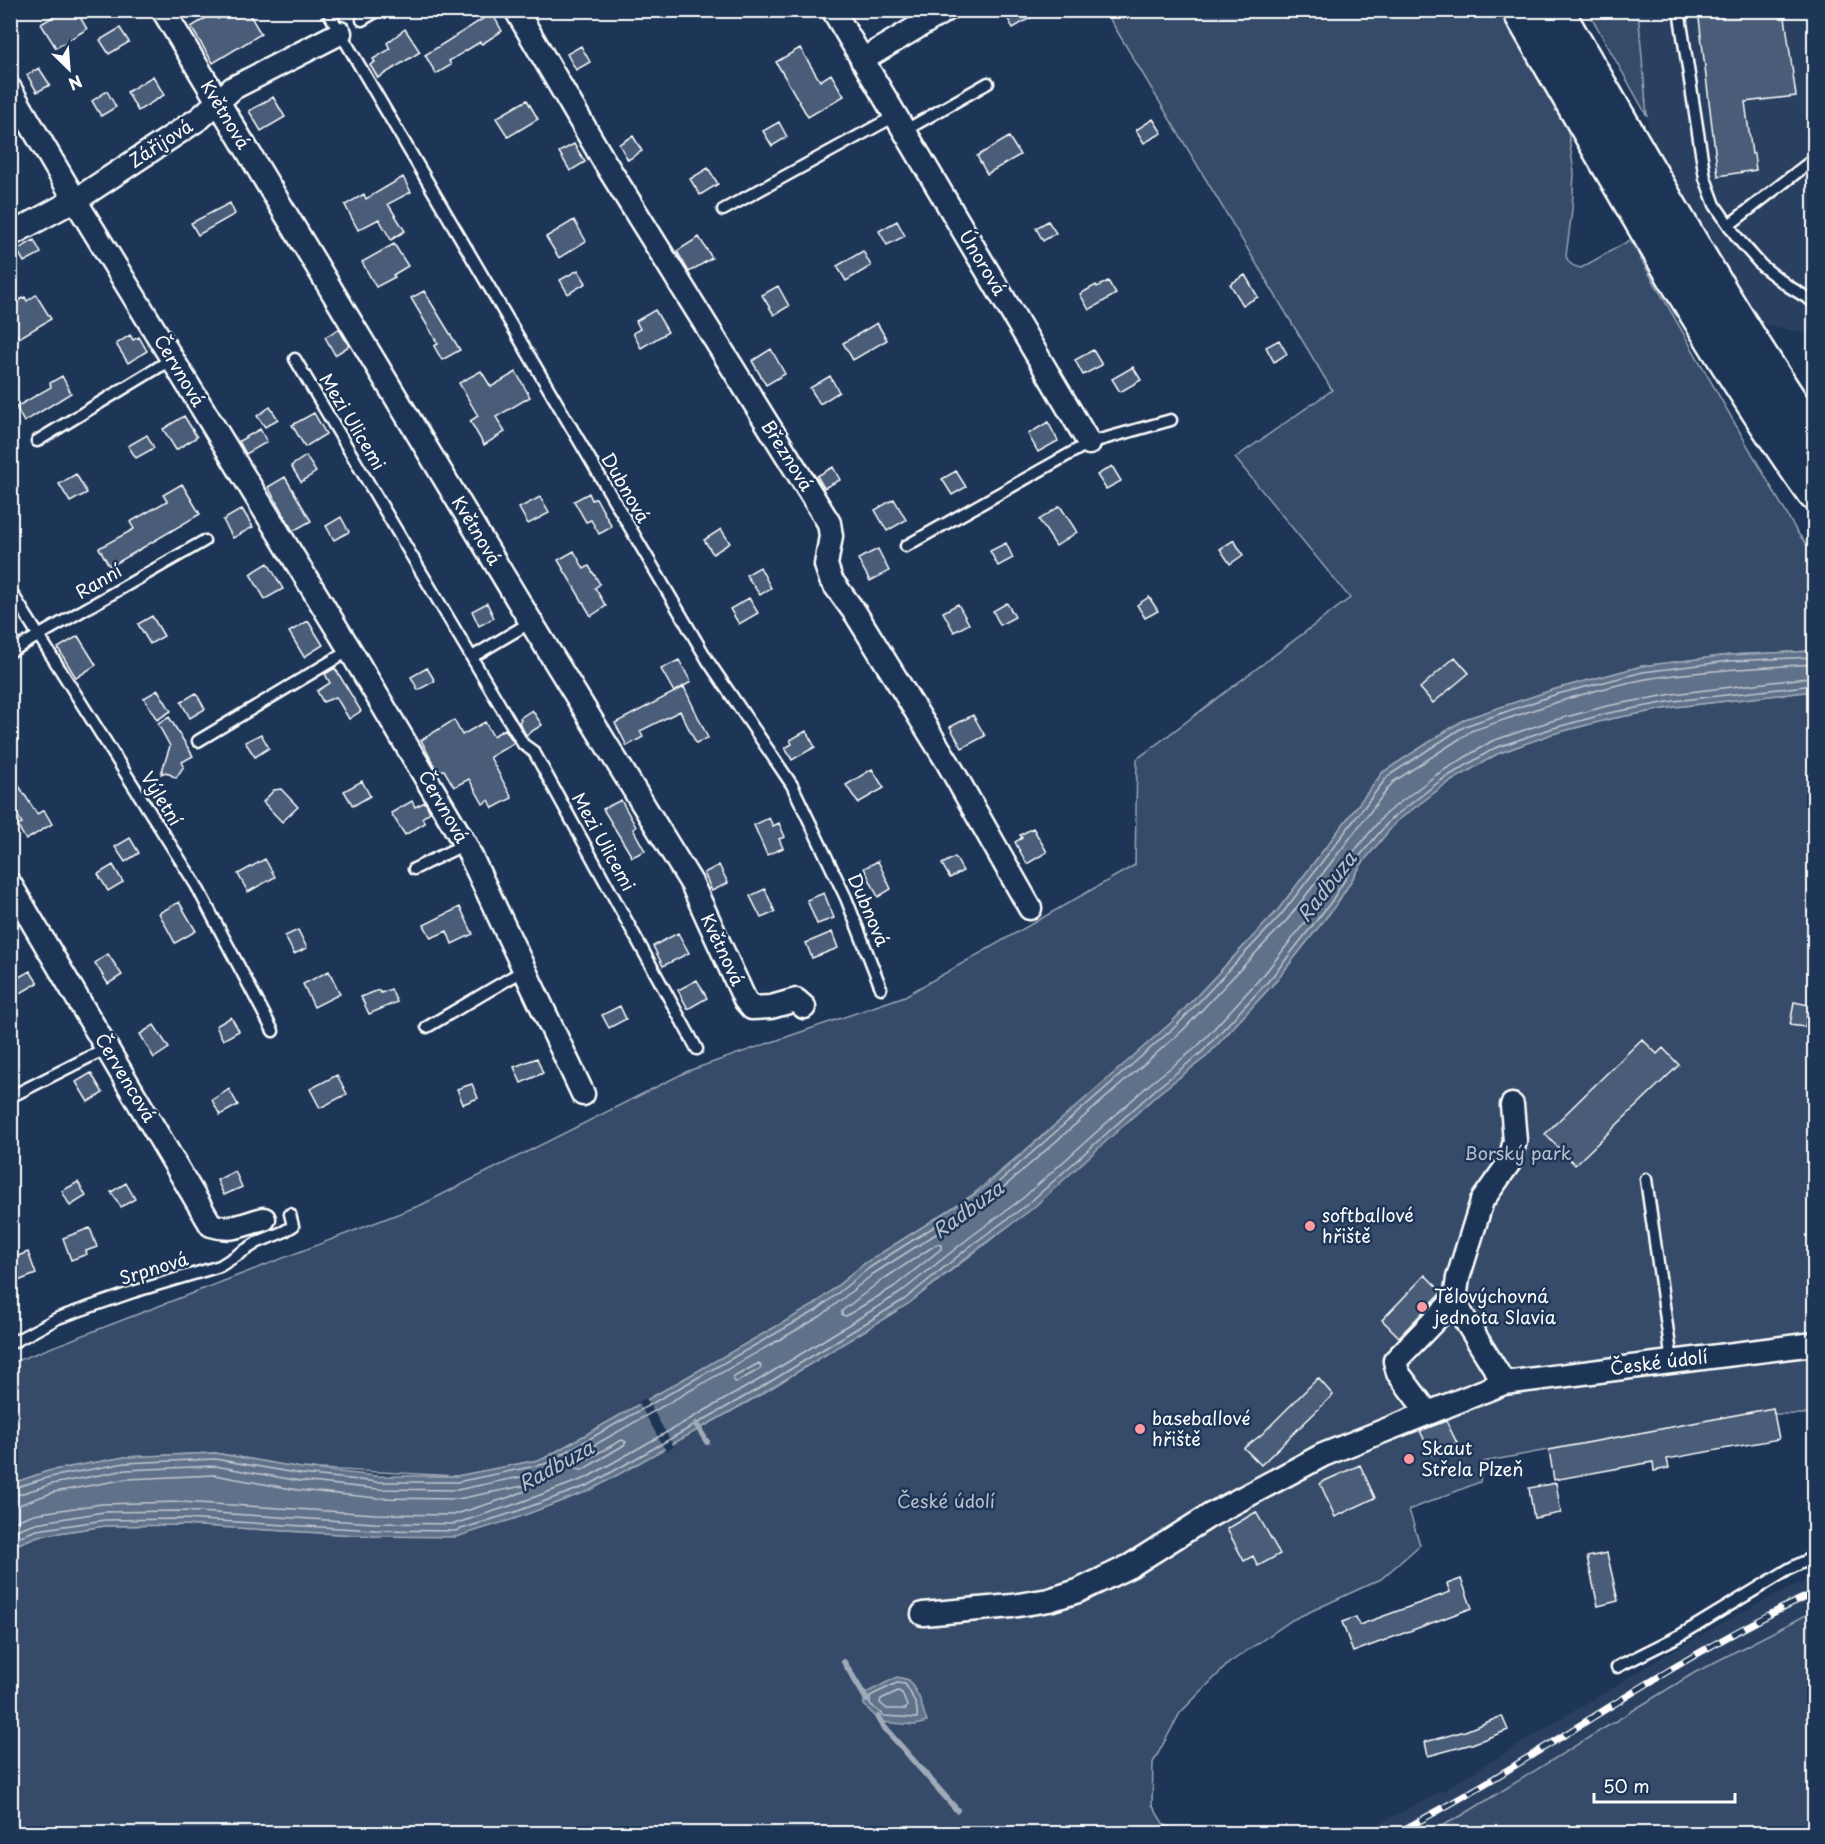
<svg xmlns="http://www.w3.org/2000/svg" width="1825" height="1844" viewBox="0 0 1825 1844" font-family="'Playpen Sans',sans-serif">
<rect width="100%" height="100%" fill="#1d3557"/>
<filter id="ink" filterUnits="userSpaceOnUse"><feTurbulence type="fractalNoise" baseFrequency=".0167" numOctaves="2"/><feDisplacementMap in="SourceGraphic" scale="12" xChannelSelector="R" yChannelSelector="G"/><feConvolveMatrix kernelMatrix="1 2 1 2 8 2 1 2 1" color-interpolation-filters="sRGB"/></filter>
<g filter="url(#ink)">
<path fill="#2a4161" d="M 1638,11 L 1814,11 L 1814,335 L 1752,322 L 1659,220 L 1647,116 Z
M 1814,1577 L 1814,1611 L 1694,1673 L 1461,1816 L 1428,1833 L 1359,1834 L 1446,1789 L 1679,1647 L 1746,1610 Z"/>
<path fill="#364b69" stroke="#9aa5b4" stroke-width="1.5" d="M 1105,11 L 1499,11 L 1568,131 L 1574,173 L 1572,210 L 1566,256 C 1569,264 1572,266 1581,268 L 1630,240 L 1797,532 L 1814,554 L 1814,651 L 1730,655 L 1642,666 L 1552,690 L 1465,719 L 1383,772 L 1277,911 L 1173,1021 L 1094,1092 L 971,1196 L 865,1263 L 814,1305 L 543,1459 L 457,1476 L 301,1468 L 215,1453 L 125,1457 L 48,1471 L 11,1484 L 11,1363 L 421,1205 L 688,1071 L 905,996 L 1135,865 L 1137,759 L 1350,598 L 1235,458 L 1332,390 Z
M 1588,11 L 1638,11 L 1647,116 Z
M 1814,691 L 1814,1414 L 1774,1414 L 1773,1408 L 1483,1462 L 1480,1482 L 1409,1510 L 1420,1545 L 1381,1579 L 1292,1620 L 1229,1663 L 1180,1713 L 1153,1763 L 1152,1805 L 1164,1825 L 1186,1833 L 11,1834 L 11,1547 L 38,1536 L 105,1526 L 182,1525 L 375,1536 L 683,1438 L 755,1398 L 908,1304 L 1024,1214 L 1159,1093 L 1206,1057 L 1276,981 L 1336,905 L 1363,862 L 1396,822 L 1443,786 L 1497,754 L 1552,734 L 1610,719 L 1675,707 Z
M 1814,1611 L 1814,1833 L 1428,1833 L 1461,1816 L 1694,1673 Z"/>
<path fill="#617289" stroke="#a0aab8" stroke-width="1.5" d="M 1814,651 L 1814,691 L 1675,707 L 1610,719 L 1552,734 L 1497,754 L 1443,786 L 1396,822 L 1363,862 L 1336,905 L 1276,981 L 1206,1057 L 1159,1093 L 1032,1209 L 977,1249 L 908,1304 L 763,1393 L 591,1490 L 517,1518 L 456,1537 L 375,1536 L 182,1525 L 105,1526 L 38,1536 L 11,1547 L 10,1484 L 48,1471 L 125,1457 L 215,1453 L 301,1468 L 378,1476 L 457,1476 L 543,1459 L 814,1305 L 865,1263 L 980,1191 L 1173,1021 L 1277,911 L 1383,772 L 1465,719 L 1552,690 L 1642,666 L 1730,655 Z
M 897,1677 L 909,1680 L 919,1697 L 927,1722 L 915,1725 L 881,1722 L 864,1705 L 864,1694 Z"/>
<path fill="#1d3557" d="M 646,1398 L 674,1447 L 666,1451 L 638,1402 Z"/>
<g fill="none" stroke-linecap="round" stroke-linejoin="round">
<path stroke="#c0c7d0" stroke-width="1.5" d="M 937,1244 L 941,1245 L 941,1249 L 895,1286 L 846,1316 L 842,1315 L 842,1311 L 879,1282 Z
M 759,1363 L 761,1366 L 760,1369 L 737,1382 L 733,1381 L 734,1377 Z
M 622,1440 L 626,1442 L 624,1445 L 582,1470 L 576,1469 L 576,1465 Z
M 10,1489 L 50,1477 L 125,1463 L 215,1459 L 301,1474 L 378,1482 L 457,1482 L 545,1464 L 817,1310 L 869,1268 L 984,1195 L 1177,1025 L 1281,915 L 1388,776 L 1460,729 L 1468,725 L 1554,695 L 1643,672 L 1730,661 L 1814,657
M 10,1497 L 52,1484 L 126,1470 L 215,1466 L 300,1481 L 377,1489 L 457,1490 L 549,1471 L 821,1316 L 873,1274 L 988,1201 L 1183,1030 L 1287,920 L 1393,782 L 1464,736 L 1471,731 C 1528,712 1587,690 1646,679 C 1702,670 1758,668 1814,664
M 10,1506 L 19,1505 L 54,1492 L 127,1479 L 214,1475 L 298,1490 L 377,1498 L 458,1499 L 523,1486 L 526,1488 L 525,1491 L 510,1497 L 453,1515 L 375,1514 L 181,1502 L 101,1504 L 34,1514 L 10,1523
M 10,1532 L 36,1523 L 104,1512 L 182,1511 L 375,1523 L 454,1524 L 513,1505 L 586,1478 L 757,1381 L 900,1293 L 969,1238 L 1023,1198 L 1151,1083 L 1197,1047 L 1266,972 L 1324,898 L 1352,854 L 1385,814 L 1436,775 L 1492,741 L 1548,722 L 1607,706 L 1673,694 L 1814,677
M 10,1540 L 37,1530 L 105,1520 L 182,1519 L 375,1530 L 455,1531 L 515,1512 L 589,1485 L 760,1388 L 905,1299 L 973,1244 L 1028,1204 L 1156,1089 L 1202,1052 L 1272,977 L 1331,902 L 1358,858 L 1391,819 L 1440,781 L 1495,748 L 1550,729 L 1609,713 L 1674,701 L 1814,685
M 897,1683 L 905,1684 C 911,1692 919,1708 917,1718 L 884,1716 L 870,1704 L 870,1698 L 872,1695 Z
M 898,1691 L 902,1693 L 907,1706 L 906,1709 L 887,1709 L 880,1703 L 881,1699 Z"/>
<path stroke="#a0aab8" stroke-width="6" d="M 696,1424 L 707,1442
M 844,1662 L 867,1700
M 878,1717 L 883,1726 L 957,1810
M 986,1830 L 999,1834"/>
</g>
<path fill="#4a5d79" stroke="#fff" stroke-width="1.5" d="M 64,10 L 76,10 L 87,29 L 56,48 L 41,24 Z
M 234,10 L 247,10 L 261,34 L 213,63 L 191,27 L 214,13 L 218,19 Z
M 1003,10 L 1044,10 L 1013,28 Z
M 1698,10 L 1784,10 L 1796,96 L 1745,102 L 1752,154 L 1754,154 L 1756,170 L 1718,176 Z
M 492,13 L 502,31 L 482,44 L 480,42 L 449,61 L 451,65 L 436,74 L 425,55 Z
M 120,28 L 129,42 L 109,54 L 100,40 Z
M 405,29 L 420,52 L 378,78 L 370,65 L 375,62 L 373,59 L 390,49 L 387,43 Z
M 581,46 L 590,62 L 576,70 L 567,54 Z
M 800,48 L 820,81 L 831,74 L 844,96 L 808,117 L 776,62 Z
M 39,68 L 50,85 L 37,92 L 27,75 Z
M 153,76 L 164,95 L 138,111 L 127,92 Z
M 107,91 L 116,107 L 101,116 L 92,101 Z
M 273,97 L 285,117 L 261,131 L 249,111 Z
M 527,100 L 538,119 L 508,137 L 496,118 Z
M 1153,119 L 1162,133 L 1144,143 L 1136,130 Z
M 779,122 L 787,137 L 772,146 L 763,131 Z
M 633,136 L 642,151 L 628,160 L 619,144 Z
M 1009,137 L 1020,155 L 987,174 L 977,156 Z
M 574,144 L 585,162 L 570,171 L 559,152 Z
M 708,168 L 718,184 L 700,195 L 690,179 Z
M 403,177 L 411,192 L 388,204 L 405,231 L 391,240 L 379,219 L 358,230 L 345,205 L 364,194 L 366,199 Z
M 230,203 L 235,214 L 198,235 L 191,223 Z
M 574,220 L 586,241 L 559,258 L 546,237 Z
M 897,221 L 905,236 L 887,245 L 879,231 Z
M 1048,221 L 1056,233 L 1043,241 L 1036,228 Z
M 699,237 L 712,258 L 689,272 L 677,251 Z
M 34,240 L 41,253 L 24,262 L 17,250 Z
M 394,244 L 408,266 L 393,275 L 395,277 L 376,287 L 362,262 Z
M 863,251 L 871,266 L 846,281 L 837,266 Z
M 578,270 L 586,283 L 568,294 L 560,280 Z
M 1245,275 L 1258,297 L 1243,305 L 1230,284 Z
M 1108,281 L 1116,294 L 1089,310 L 1080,294 L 1096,285 L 1097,287 Z
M 778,286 L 789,306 L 774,315 L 762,295 Z
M 424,291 L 460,350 L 442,360 L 434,346 L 438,344 L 411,298 Z
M 36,295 L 51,319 L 19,338 L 10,323 L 10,305 L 25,297 L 27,301 Z
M 655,310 L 668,332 L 641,348 L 633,333 L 640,329 L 636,321 Z
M 877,323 L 887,340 L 853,360 L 843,343 Z
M 339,329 L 349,346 L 335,355 L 325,337 Z
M 130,335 L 133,340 L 139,337 L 147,351 L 128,363 L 116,344 Z
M 1279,340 L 1287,354 L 1274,362 L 1266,347 Z
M 771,349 L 785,374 L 766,385 L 752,361 Z
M 1093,350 L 1102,365 L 1083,375 L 1075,360 Z
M 1133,367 L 1141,380 L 1120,392 L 1112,379 Z
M 481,371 L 491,387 L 516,372 L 530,397 L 496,417 L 505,432 L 484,445 L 470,421 L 478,416 L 459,383 Z
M 62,376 L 71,393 L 24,422 L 16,407 L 51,387 L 50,383 Z
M 830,376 L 839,392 L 820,404 L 810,388 Z
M 270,407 L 278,419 L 265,427 L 257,416 Z
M 314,413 L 326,434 L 305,447 L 292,425 Z
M 184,416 L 197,437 L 176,450 L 163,429 Z
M 1048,422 L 1058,441 L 1038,452 L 1028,434 Z
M 260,429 L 267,442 L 246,454 L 239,441 Z
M 147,435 L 154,448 L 136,458 L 128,446 Z
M 306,456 L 316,472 L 301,482 L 291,466 Z
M 1112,466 L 1121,481 L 1106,489 L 1097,475 Z
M 833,467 L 840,480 L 824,488 L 817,476 Z
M 956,471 L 966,487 L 952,495 L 942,479 Z
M 76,474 L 87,493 L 70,502 L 59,484 Z
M 285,477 L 311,521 L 293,531 L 268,487 Z
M 182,484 L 200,514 L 110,567 L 99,548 L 134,529 L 130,522 L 167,501 L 163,495 Z
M 589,493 L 592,500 L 596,498 L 612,527 L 599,534 L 591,520 L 586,522 L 574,501 Z
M 540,497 L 549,513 L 528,524 L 519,508 Z
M 894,499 L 906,520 L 887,531 L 875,510 Z
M 1060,506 L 1077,532 L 1056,546 L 1039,520 Z
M 242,509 L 253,527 L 233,538 L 223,520 Z
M 341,517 L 349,532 L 334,540 L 326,526 Z
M 721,529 L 730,543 L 713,554 L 704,540 Z
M 1234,540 L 1243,555 L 1230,564 L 1220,549 Z
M 1006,543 L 1013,558 L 998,566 L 990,551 Z
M 878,549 L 889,571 L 870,581 L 858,559 Z
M 574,551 L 584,569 L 589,566 L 600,584 L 595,588 L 606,606 L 591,616 L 558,560 Z
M 268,563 L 283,589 L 265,599 L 250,574 Z
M 760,567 L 771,588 L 760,595 L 746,575 Z
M 1149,597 L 1158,611 L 1145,618 L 1137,605 Z
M 749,598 L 758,613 L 739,624 L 730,609 Z
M 487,603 L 494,618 L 479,626 L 472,611 Z
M 1007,603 L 1015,617 L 1000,625 L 993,611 Z
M 958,604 L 969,624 L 954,632 L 943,612 Z
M 152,616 L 164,636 L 150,644 L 138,624 Z
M 308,621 L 323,645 L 304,657 L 289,632 Z
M 78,636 L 96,665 L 76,678 L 58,648 Z
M 1455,657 L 1469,673 L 1433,703 L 1420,688 Z
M 679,660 L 691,682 L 674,692 L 661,669 Z
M 335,668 L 361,711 L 349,719 L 336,697 L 323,702 L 317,691 L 330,683 L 325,674 Z
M 427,668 L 435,681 L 418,690 L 411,677 Z
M 684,687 L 708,738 L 696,743 L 680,711 L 640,731 L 643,737 L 627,746 L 615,723 Z
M 158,690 L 171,711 L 157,720 L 144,698 Z
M 196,693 L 205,709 L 190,718 L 181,702 Z
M 532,710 L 542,725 L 526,735 L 519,722 L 521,720 L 520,718 Z
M 973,715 L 985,736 L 962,748 L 950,727 Z
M 169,717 L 193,756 L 182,762 L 184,766 L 176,778 L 166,772 L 161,774 L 170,746 L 158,724 Z
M 454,720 L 462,735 L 485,722 L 493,736 L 505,729 L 514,743 L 490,757 L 512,798 L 493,808 L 489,800 L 483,804 L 469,779 L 454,787 L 444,770 L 437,771 L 421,740 Z
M 806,731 L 815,747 L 792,760 L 785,748 L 792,744 L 790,740 Z
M 261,734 L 269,748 L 255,757 L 245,742 Z
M 872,769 L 884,788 L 858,803 L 846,785 Z
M 10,772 L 37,814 L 44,810 L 52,824 L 26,840 L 18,826 L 22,823 L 10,803 Z
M 362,781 L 370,796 L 353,806 L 344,791 Z
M 281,789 L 298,807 L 282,822 L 263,802 L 274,790 Z
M 621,800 L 636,827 L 633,829 L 645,851 L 632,857 L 603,809 Z
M 412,801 L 415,807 L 425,802 L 430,812 L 422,818 L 425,823 L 405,835 L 391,813 Z
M 769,818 L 773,826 L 779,823 L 785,837 L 779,839 L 783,848 L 767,855 L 754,825 Z
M 1033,828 L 1047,852 L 1027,864 L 1015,842 L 1022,838 L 1020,835 Z
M 130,838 L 139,853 L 125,862 L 115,847 Z
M 955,857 L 963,871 L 950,878 L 942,864 Z
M 265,859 L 275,877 L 248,892 L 238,874 Z
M 878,861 L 891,889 L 878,897 L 864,868 Z
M 113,865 L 123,882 L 108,891 L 98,874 Z
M 719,865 L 728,883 L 712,891 L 704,873 Z
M 765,889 L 775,912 L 761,918 L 750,896 Z
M 824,893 L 834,918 L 817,924 L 807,900 Z
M 179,902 L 196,931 L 175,943 L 159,913 Z
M 460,907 L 473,934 L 452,944 L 447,931 L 431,938 L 424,925 Z
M 298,930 L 307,948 L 294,954 L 285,936 Z
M 832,932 L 838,948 L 812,958 L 806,943 Z
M 678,933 L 689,953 L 663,966 L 653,946 Z
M 108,954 L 122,975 L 108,984 L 95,963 Z
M 30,971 L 38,983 L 10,999 L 10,982 Z
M 329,971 L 340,994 L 314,1007 L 303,984 Z
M 697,980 L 707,998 L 688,1009 L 678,990 Z
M 391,989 L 397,1002 L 369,1014 L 361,997 L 379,990 L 381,993 Z
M 1794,1002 L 1809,1005 L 1805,1027 L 1790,1025 Z
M 620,1006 L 626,1019 L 609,1028 L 602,1015 Z
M 231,1017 L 239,1031 L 223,1040 L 216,1026 Z
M 154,1025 L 169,1048 L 154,1058 L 140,1034 Z
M 1642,1039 L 1657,1054 L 1663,1048 L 1679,1065 L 1575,1165 L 1545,1134 Z
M 537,1058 L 543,1073 L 521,1083 L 514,1067 Z
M 91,1073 L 103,1093 L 88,1102 L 76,1082 Z
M 337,1075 L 347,1094 L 320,1108 L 310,1089 Z
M 472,1084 L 478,1098 L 463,1104 L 457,1089 Z
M 229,1089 L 238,1105 L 220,1115 L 212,1100 Z
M 235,1171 L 242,1187 L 224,1195 L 217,1180 Z
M 78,1182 L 86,1196 L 70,1206 L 62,1191 Z
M 126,1183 L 135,1199 L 121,1207 L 111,1192 Z
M 90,1228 L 97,1247 L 86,1251 L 87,1254 L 71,1260 L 63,1238 Z
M 28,1252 L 36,1274 L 18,1281 L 10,1259 Z
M 1425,1275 L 1442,1292 L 1399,1337 L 1382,1320 Z
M 1318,1378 L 1333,1395 L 1261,1465 L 1244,1448 L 1261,1435 Z
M 1773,1408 L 1779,1439 L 1667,1459 L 1669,1468 L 1654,1471 L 1653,1462 L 1554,1480 L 1549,1450 Z
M 1446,1421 L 1457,1443 L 1432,1455 L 1420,1431 Z
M 1360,1465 L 1375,1498 L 1335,1517 L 1320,1483 Z
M 1556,1483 L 1561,1513 L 1534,1518 L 1529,1488 Z
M 1256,1512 L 1280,1554 L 1258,1566 L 1253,1556 L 1244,1561 L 1227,1529 Z
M 1607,1553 L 1618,1601 L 1598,1606 L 1587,1557 Z
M 1461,1579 L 1472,1608 L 1353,1652 L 1342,1622 L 1356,1617 L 1359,1625 L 1450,1592 L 1447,1584 Z
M 1502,1716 L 1508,1730 L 1472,1744 L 1428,1756 L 1425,1742 L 1465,1731 Z"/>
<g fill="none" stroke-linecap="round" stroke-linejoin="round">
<g stroke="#fff" stroke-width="15">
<path id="service" d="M 327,10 L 708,661 L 792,785 L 846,898 L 881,988
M 1679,10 L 1705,178 L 1715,205 L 1739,240 L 1762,266 L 1788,286 L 1814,302
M 362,20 L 379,10
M 904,131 L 988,83
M 723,210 L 895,116
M 1729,225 L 1814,159
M 295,359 L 523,744 L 534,752 L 697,1049
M 37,441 L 172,359
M 906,546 L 1089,443 L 1171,420
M 10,590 L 196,885 L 273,1031
M 10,652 L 204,541
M 472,657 L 531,622
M 198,741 L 350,650
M 414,869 L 465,844
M 427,1027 L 524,970
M 14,1095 L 107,1048
M 1646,1179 L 1672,1361
M 10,1344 L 58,1318 L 133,1292 L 220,1266 L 258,1242 L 283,1232 L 293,1226 L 290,1214
M 1617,1667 L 1679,1636 L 1791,1568 L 1814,1557"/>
</g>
<g stroke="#fff" stroke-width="27">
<path id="minor" d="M 163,10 L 531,622 L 692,884 L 745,1000 L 752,1008 L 771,1007 L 796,1000 L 804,1007
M 516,10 L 604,161 L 829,523 L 831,536 L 826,565 L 831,580 L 856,614 L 948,763 L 1030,908
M 833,10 L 1089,443
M 862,60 L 946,10
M 10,89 L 75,200 L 350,650 L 465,844 L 583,1094
M 10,235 L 82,196 L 200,118 L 233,88 L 340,33
M 10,884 L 211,1225 C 233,1232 243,1224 264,1219
M 1504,1383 L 1462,1315 L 1455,1299 L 1458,1278 L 1482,1201 L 1509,1163 L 1515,1141 L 1512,1105
M 1428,1413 L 1398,1373 L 1395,1361 L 1455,1299
M 923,1614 L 1012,1606 L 1049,1600 L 1078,1591 L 1130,1566 L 1209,1516 L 1323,1455 L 1504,1383 L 1814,1344"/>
</g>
<g stroke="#fff" stroke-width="38">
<path id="trunk" d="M 1519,10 C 1614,173 1705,339 1814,493
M 1556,10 C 1640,154 1720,300 1814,437"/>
</g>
<use href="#service" stroke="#1d3557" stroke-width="10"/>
<use href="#minor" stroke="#1d3557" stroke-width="22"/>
<use href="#trunk" stroke="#1d3557" stroke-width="33"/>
<g stroke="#fff" stroke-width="7">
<path id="rail" d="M 1395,1834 C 1538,1760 1667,1660 1814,1593"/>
</g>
<use href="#rail" stroke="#1d3557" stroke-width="4.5" stroke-dasharray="14" stroke-linecap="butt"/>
</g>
</g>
<g fill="#ff9aa2" stroke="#1d3557" stroke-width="2">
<circle cx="1310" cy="1226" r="6"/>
<circle cx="1422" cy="1307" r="6"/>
<circle cx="1140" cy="1429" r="6"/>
<circle cx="1409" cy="1459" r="6"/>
</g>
<g text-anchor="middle" stroke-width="5" stroke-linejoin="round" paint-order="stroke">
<g font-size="18" fill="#fff" stroke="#1d3557">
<text transform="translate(225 115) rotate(59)" y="6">Květnová</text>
<text transform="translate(161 144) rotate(-33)" y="6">Zářijová</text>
<text transform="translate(982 263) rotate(59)" y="6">Únorová</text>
<text transform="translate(179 371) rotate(59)" y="6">Červnová</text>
<text transform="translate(352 422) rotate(59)" y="6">Mezi Ulicemi</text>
<text transform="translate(787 456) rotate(58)" y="6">Březnová</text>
<text transform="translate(625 488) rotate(60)" y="6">Dubnová</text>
<text transform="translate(476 531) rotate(59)" y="6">Květnová</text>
<text transform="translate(99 582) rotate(-30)" y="6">Ranní</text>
<text transform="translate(161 799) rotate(58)" y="6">Výletní</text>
<text transform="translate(443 807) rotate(60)" y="6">Červnová</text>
<text transform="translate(603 842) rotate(61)" y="6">Mezi Ulicemi</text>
<text transform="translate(868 910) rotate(67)" y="6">Dubnová</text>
<text transform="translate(722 950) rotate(65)" y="6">Květnová</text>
<text transform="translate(125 1078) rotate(59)" y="6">Červencová</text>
<text transform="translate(154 1269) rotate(-17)" y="6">Srpnová</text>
<text transform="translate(1659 1363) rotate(-7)" y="6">České údolí</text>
</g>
<g font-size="18" fill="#b9c0ca" stroke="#1d3557">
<text x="1518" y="1160">Borský park</text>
<text x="946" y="1508">České údolí</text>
</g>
<g font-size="18" fill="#fff" stroke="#1d3557" text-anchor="start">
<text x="1322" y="1222">softballové<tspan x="1322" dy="21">hřiště</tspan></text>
<text x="1434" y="1303">Tělovýchovná<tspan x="1434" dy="21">jednota Slavia</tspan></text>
<text x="1152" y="1425">baseballové<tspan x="1152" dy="21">hřiště</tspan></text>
<text x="1421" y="1455">Skaut<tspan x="1421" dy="21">Střela Plzeň</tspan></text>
</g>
<g font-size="20" font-style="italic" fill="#b8c0ca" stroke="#1d3557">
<text transform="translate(1327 887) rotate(-52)" y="7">Radbuza</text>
<text transform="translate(968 1210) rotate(-36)" y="7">Radbuza</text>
<text transform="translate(556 1466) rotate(-29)" y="7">Radbuza</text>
</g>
</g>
<rect width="1825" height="1844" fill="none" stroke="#1d3557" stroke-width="36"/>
<rect x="18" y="18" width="1789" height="1808" fill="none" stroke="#fff" stroke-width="2" filter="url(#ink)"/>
<g transform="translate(69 69) rotate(155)" stroke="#1d3557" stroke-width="4.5" paint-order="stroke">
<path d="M0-4.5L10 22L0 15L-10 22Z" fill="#ffffff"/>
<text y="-9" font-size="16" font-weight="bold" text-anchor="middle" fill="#ffffff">N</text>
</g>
<path d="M1594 1793v9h141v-9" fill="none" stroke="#ffffff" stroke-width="3"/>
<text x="1603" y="1793" font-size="18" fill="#ffffff" stroke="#1d3557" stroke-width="4.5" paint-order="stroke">50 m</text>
</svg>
